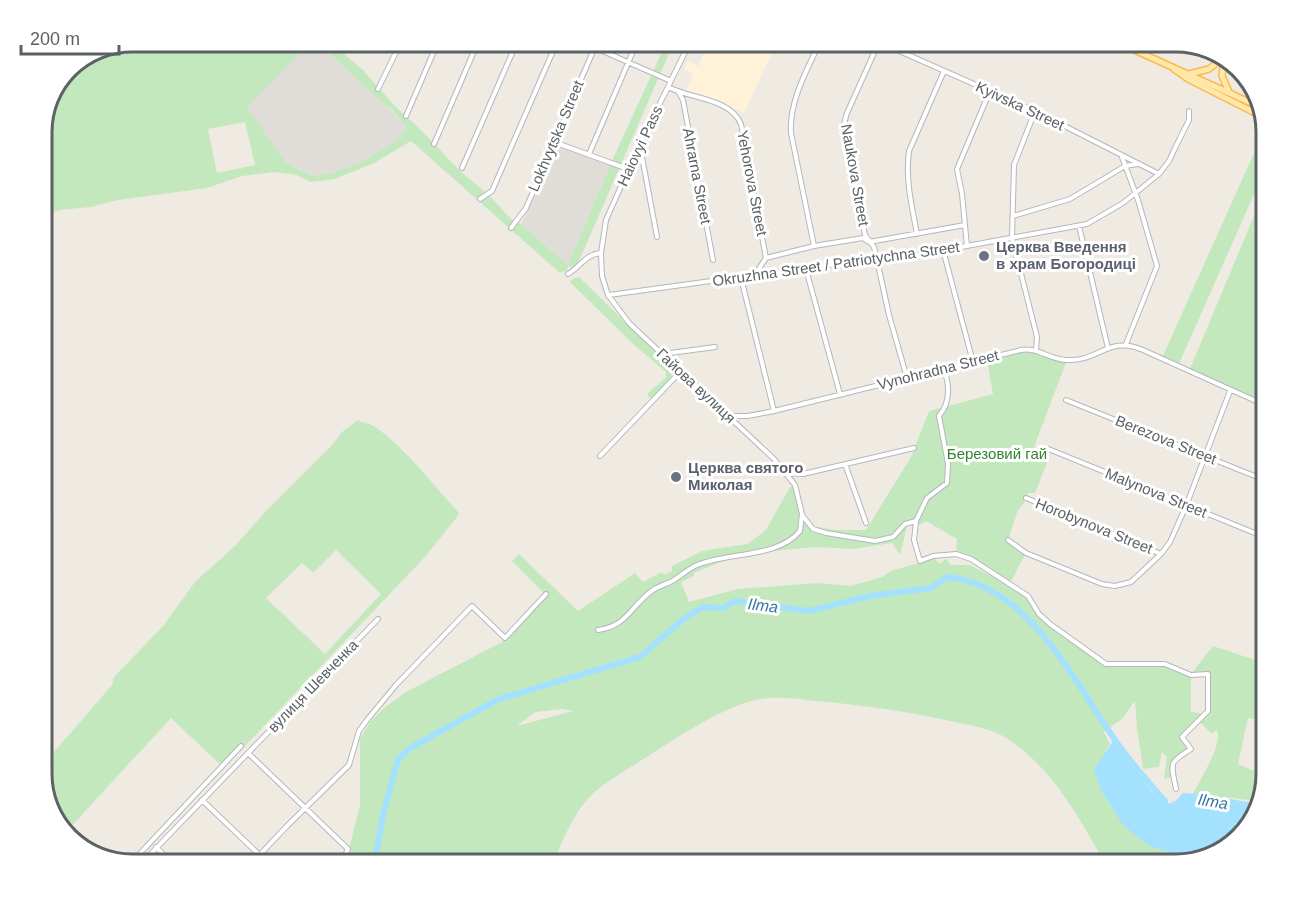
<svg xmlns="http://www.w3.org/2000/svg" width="1309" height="907" viewBox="0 0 1309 907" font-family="Helvetica,sans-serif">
<rect width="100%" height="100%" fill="#efebe3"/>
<path fill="#fff2d8" d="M 708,42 L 777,42 L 744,113 L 686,91 L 693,73 L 684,69 L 688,60 L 697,65 L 698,67 Z"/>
<path fill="#e0ddd8" d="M 311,42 L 317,42 L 388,108 L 389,107 L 407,128 L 393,143 L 363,161 L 332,173 L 314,176 L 286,163 L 246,106 Z
M 560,147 L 610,165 L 568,265 L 521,224 Z"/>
<path fill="#c3e8be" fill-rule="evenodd" d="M 133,42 L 311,42 L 247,107 L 286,163 L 313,176 L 332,173 L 363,161 L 393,143 L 407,128 L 390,107 L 388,108 L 317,42 L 330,42 L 363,70 L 395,106 L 417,126 L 461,172 L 490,196 L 511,219 L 521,224 L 568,265 L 610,165 L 661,54 L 667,42 L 674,42 L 583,252 L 575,268 L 568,266 L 567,271 L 560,273 L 411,141 L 374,163 L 335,179 L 311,182 L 297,175 L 275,172 L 242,176 L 207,188 L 118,200 L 90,207 L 60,210 L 42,215 L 42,127 L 69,68 ZM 245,122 L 255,165 L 217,173 L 208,129 Z
M 1060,42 L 1094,42 L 1081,51 Z
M 1258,144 L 1267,148 L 1267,165 L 1178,366 L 1162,358 Z
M 1267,185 L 1267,406 L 1189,371 Z
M 579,277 L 673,369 L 671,378 L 651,399 L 648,396 L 648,393 L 666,377 L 666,372 L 633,344 L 570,282 L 572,279 Z
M 1030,349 L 1067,360 L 1034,447 L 1050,455 L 1035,493 L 1028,493 L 1024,503 L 1018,510 L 1008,540 L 1026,553 L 1009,585 L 1028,596 L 1050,624 L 1106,664 L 1165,664 L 1190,675 L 1213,646 L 1267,664 L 1264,685 L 1267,687 L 1267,701 L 1259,720 L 1248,718 L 1238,764 L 1261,774 L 1267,770 L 1259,801 L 1193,794 C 1200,779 1223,745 1217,730 L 1212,734 L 1198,720 L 1182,737 L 1191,749 L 1175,759 L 1174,777 L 1164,779 L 1167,757 L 1162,752 L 1159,767 L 1143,769 L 1137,729 L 1135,700 L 1123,718 L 1104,732 L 1110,744 L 1101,759 L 1098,768 L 1109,803 L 1123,821 L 1196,860 L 1177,865 L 1106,865 C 1080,819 1053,768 1006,738 C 990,728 969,725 950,721 C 906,711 861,705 816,701 C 798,699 779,696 761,699 C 723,705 671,742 637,763 C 620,774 600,785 586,801 C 574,814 558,848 554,865 L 345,865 L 360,805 L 360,739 L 370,722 L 383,709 L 404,693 L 502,642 L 546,595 L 512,561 L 519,554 L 578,611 L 635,573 L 643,582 L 660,573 L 666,574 L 672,571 L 672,566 L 702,551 L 747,544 L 766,530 L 790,487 L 797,485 L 804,514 L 813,526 L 834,530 L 866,530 L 911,457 L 929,411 L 993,394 L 987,359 ZM 915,521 L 915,527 L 926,521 L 957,539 L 956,554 L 986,567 L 1004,582 L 969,565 L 951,565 L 946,559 L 939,564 L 933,556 L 918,563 L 891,571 L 882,577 L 851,586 L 817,583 L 738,589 L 689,602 L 681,582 L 694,576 L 694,573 L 723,561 L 755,553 L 816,547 L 853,549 L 892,543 L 900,555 L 908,522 ZM 1207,674 L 1208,711 L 1205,714 L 1191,712 L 1191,676 ZM 562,709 L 573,711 L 517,726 L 535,712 Z
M 358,420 C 364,424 370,423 375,427 C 405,447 434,486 459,513 L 457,517 L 424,558 L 224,768 L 171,718 L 66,832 C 50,815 42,790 42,766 L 112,685 L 114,677 L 163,626 L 195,582 L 237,544 L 263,514 L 333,444 L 342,432 ZM 336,550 L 381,594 L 325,654 L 266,598 L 302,563 L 313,573 Z"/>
<path fill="#a3e1ff" d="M 1113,741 L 1152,792 L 1166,803 L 1179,805 L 1181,798 L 1202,798 L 1257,809 L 1252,825 L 1221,853 L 1193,860 L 1148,845 L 1123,825 L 1101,790 L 1094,769 Z"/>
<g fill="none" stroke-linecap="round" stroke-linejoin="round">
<path stroke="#a3e1ff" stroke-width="6" d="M 1173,805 L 1178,803 L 1184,796 L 1208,798 L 1252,806 L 1257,808
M 375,861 L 383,815 L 398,759 L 412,747 L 499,699 L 640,657 L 682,620 L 703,607 L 723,608 L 735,601 L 809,611 L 870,596 L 931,588 L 947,577 C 1028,584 1074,681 1115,740 C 1130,762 1147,781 1165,801"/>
<g stroke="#b4b7bb" stroke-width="6">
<path id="minor" d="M 582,42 L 671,81
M 879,42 L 1035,111 L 1159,174
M 668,87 C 691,99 730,98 741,124 L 766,258 L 758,270 L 758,275
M 378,89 L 401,42
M 679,93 L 683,100 L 713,260
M 1035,111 L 1014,165 L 1012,238 L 1037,337 L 1036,350
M 406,116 L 438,42
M 554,142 L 628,169
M 434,144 L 478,42
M 638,149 L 642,157 L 657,237
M 589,154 L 637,42
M 1122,157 L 1138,200 L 1157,266 L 1126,344
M 462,168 L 517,42
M 480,199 L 492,191 L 557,42
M 1013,216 L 1070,199 L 1125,166 L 1138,164
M 1079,226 L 1108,348
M 511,228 L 526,208 L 597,42
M 917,234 C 912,207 905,179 909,151 L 944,71
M 814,246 L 791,133 C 789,101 807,70 820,42
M 967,246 L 962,194 L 957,169 L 990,91
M 943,250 L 973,362
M 876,256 L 874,247 L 865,235 L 844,124 L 847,113 L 879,42
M 766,258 L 814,246 L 863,238 L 869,242 L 965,225
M 877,260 L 889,315 L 907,378
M 806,269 L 840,394
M 568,274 C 580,267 586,254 601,253
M 741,278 L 774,411
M 609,295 L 843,263 L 912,256 L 1087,224 L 1123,203 L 1159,174 L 1169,161 L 1176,146 L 1189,120 L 1189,111
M 663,354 L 715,347
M 1066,400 L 1267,481
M 730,416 L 748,416 L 774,411 L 1021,350 C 1038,347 1050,360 1067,360 C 1098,362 1109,335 1143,350 L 1267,406
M 1046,448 L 1267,538
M 600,456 L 681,371
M 845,464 L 866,523
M 785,473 L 803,474 L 914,448
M 1026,498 L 1161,554
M 802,515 L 813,529 L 826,533 L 875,541 L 893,537 L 905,524 L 916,521 L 914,540 L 920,561 L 933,556 L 956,554 L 971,559 L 1028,596 L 1039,614 L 1050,624 L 1106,664 L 1165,664 L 1191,675 L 1208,674 L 1208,711 L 1182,737 L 1191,749 C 1168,763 1171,763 1176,789
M 916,521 L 927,498 L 947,483 L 948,464 L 939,416 C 950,403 950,386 944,369
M 1008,540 L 1026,553 L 1102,584 L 1115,586 L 1131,582 L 1161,554 L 1170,542 L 1186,506 L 1230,391
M 598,630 C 628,626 631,605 653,590 C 659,586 667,584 674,580 C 682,575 688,569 697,565 C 728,552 778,558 800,531 L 802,514 L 795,485 L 774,459 L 629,323 L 608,295 L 602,276 L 601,253 L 606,220 L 638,148 L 690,42
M 1267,635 L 1261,653 L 1267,655
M 248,753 L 378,619
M 202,800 L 270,865
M 156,847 L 174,865
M 130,864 L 241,746
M 140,865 L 248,753 L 348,849 L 340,865
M 250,865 L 287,826 L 349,765 L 359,731 L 367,720 L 396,685 L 472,606 L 505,638 L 546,594"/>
</g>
<g stroke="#fbb951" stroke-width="8">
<path id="major" d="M 1117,42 L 1260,107
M 1224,58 L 1222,76 L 1229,92
M 1174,69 L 1188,79 L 1263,117
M 1189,74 L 1209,69 L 1224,57"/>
</g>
<use href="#minor" stroke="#fff" stroke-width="4"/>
<use href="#major" stroke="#ffe8a8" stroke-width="5"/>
</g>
<g fill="#6b7280" stroke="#fff" stroke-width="2">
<circle cx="984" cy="256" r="6"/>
<circle cx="676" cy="477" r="6"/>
</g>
<g text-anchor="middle" stroke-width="6" stroke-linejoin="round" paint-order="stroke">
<g font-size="15" fill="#5b6165" stroke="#fff">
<text transform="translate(1020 106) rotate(25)" y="5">Kyivska Street</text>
<text transform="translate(556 136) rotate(-67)" y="5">Lokhvytska Street</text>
<text transform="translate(640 146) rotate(-65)" y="5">Haiovyi Pass</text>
<text transform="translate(855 175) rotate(80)" y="5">Naukova Street</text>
<text transform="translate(697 176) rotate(79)" y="5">Ahrarna Street</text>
<text transform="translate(752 183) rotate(79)" y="5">Yehorova Street</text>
<text transform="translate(836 264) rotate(-8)" y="5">Okruzhna Street / Patriotychna Street</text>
<text transform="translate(938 370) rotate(-14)" y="5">Vynohradna Street</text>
<text transform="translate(696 386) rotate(43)" y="5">Гайова вулиця</text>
<text transform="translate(1166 440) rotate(22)" y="5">Berezova Street</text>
<text transform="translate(1156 493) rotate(22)" y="5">Malynova Street</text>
<text transform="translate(1094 526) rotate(22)" y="5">Horobynova Street</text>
<text transform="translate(313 686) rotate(-46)" y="5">вулиця Шевченка</text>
</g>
<g font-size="15" font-weight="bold" fill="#5b616d" stroke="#fff" text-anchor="start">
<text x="996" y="252">Церква Введення<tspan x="996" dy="17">в храм Богородиці</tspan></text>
<text x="688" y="473">Церква святого<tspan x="688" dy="17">Миколая</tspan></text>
</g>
<g font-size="15" fill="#33822e" stroke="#fff">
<text x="997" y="459">Березовий гай</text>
</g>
<g font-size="16" font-style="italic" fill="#3477a6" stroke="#fff">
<text transform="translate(763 605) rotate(7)" y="6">Ilma</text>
<text transform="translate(1213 801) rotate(9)" y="6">Ilma</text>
</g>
</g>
<path d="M0 0H1309V907H0ZM132 52H1176A80 80 0 0 1 1256 132V774A80 80 0 0 1 1176 854H132A80 80 0 0 1 52 774V132A80 80 0 0 1 132 52Z" fill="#fff" fill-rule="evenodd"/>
<path fill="none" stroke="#5b6165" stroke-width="3" d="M132 52H1176A80 80 0 0 1 1256 132V774A80 80 0 0 1 1176 854H132A80 80 0 0 1 52 774V132A80 80 0 0 1 132 52Z"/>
<path d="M21 45v9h98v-9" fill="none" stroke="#5b6165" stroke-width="3"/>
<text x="30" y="45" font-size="18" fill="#5b6165" stroke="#ffffff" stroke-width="4.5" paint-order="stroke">200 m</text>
</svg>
